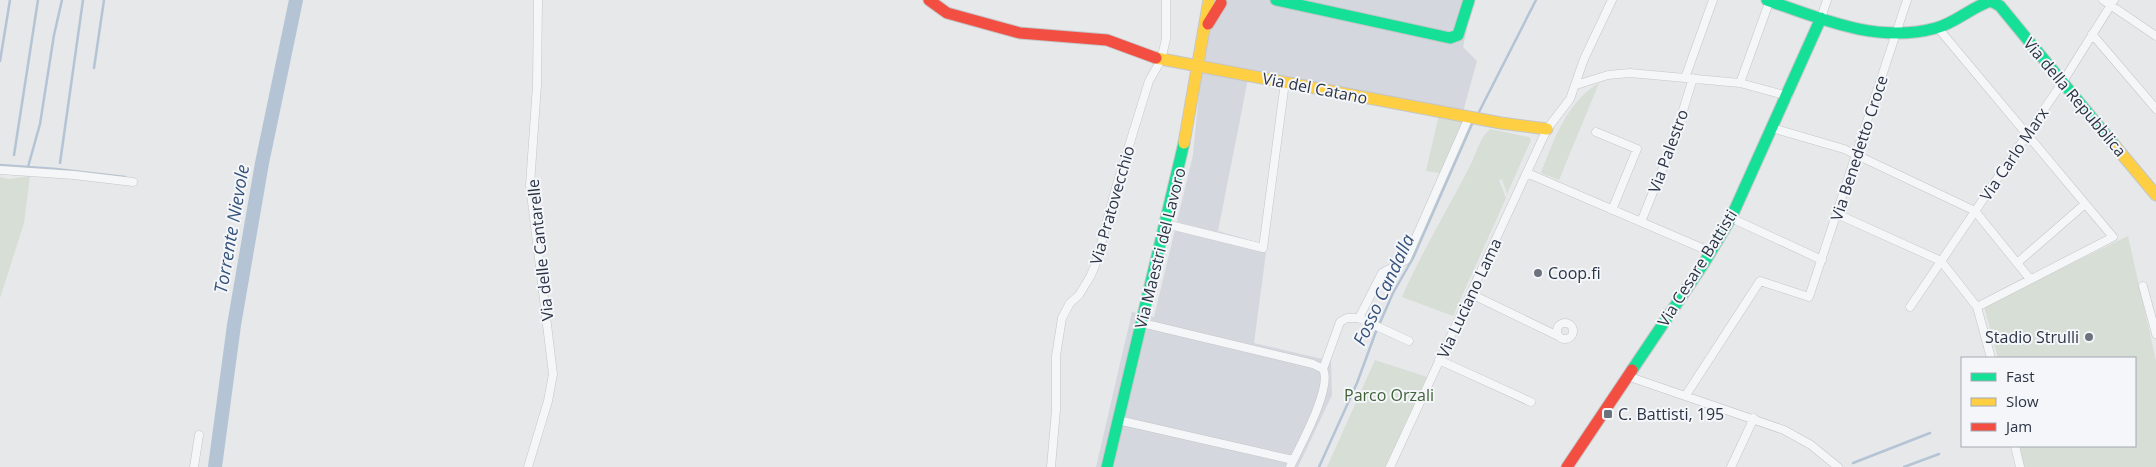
<svg xmlns="http://www.w3.org/2000/svg" width="2156" height="467" viewBox="0 0 2156 467" font-family="'Open Sans',sans-serif">
<rect width="100%" height="100%" fill="#e6e8ea"/>
<path fill="#d4d7dd" d="M 1208,0 L 1473,0 L 1463,47 L 1477,61 L 1461,119 L 1248,79 L 1218,231 L 1267,245 L 1254,343 L 1331,361 L 1332,395 L 1298,467 L 1096,467 L 1132,312 L 1154,317 L 1193,155 Z"/>
<path fill="#d6ded6" d="M 1599,83 L 1559,180 L 1541,173 C 1554,139 1567,102 1599,83 Z
M 1439,115 L 1463,121 L 1463,123 L 1440,173 L 1426,171 Z
M 1490,129 L 1529,137 L 1531,140 L 1507,194 L 1502,179 L 1499,180 L 1506,198 L 1453,316 L 1402,297 C 1421,253 1448,209 1470,166 C 1476,154 1480,137 1490,129 Z
M 30,176 L 24,223 L 0,298 L 0,177 L 9,179 Z
M 2128,236 L 2156,361 L 2156,467 L 2024,467 L 2020,446 L 2135,446 L 2135,358 L 1998,358 L 1984,306 Z
M 1375,360 L 1427,377 L 1385,467 L 1327,467 Z"/>
<g fill="none" stroke-linecap="round" stroke-linejoin="round">
<path stroke="#b4c4d5" stroke-width="2.5" d="M 0,61 L 10,0
M 94,68 L 104,0
M 1479,112 L 1536,0
M 14,155 L 38,0
M 60,163 L 83,0
M 0,165 L 56,169 L 125,177
M 28,167 L 40,124 L 54,35 L 62,0
M 1853,463 L 1930,433
M 1319,467 L 1357,383 L 1375,334 L 1393,293 L 1413,258 L 1472,124
M 1904,467 L 1939,454"/>
<path stroke="#b4c4d5" stroke-width="14" d="M 215,467 L 234,325 L 262,163 L 296,0"/>
<g stroke="#c4c6c8" stroke-width="9">
<path id="street" d="M 2103,0 L 2156,36
M 1821,18 L 1827,0
M 1938,28 L 2113,237 L 1977,307
M 2092,34 L 2156,109
M 1685,78 L 1713,0
M 1740,83 L 1770,0
M 1576,85 L 1608,75 L 1630,73 L 1740,83 L 1788,96
M 1772,128 L 1844,149 L 1975,211 L 2030,279
M 1596,132 L 1637,149 L 1612,210
M 0,170 L 74,175 L 133,182
M 1527,173 L 1711,252
M 1837,214 L 1941,261 L 1977,307 L 1991,358
M 1731,218 L 1822,260
M 1641,222 L 1674,140 L 1693,78
M 1166,224 L 1263,248 L 1285,82
M 2017,263 L 2085,204
M 2143,286 L 2156,334
M 1471,294 L 1558,336
M 1910,307 L 2062,83 L 2114,0
M 1359,318 L 1409,341
M1557 331a8 8 0 1 1 16 0a8 8 0 1 1-16 0Z
M 1142,323 L 1313,364 L 1323,369 C 1333,387 1299,448 1290,467
M 1439,360 L 1531,402
M 1323,369 L 1340,322 L 1347,318 L 1359,318 L 1382,273 L 1406,260 L 1469,117
M 1627,376 L 1784,430 L 1811,445 L 1838,467
M 1686,395 L 1760,281 L 1809,297 L 1907,0
M 1118,420 L 1293,460
M 2015,446 L 2020,467
M 194,467 L 199,435
M 528,467 L 548,401 L 553,374 L 530,185 L 537,85 L 538,0
M 1051,467 L 1056,410 L 1056,356 L 1062,318 L 1070,303 L 1079,295 L 1090,277 L 1095,266 L 1115,191 L 1149,81 L 1161,60 L 1166,39 L 1166,0
M 1390,467 L 1547,129 L 1570,99 L 1584,59 L 1612,0
M 1731,467 L 1754,418"/>
</g>
<g stroke="#c4c6c8" stroke-width="13">
<path id="fast" d="M 1276,0 L 1450,38 L 1458,35 L 1469,0
M 1767,0 C 1821,19 1878,44 1936,28 C 1956,23 1971,7 1991,1 L 2000,6 L 2115,146
M 1632,370 L 1704,263 L 1731,218 L 1821,18
M 1107,467 L 1184,143"/>
</g>
<g stroke="#c4c6c8" stroke-width="13">
<path id="slow" d="M 1156,58 L 1501,123 L 1547,129
M 1184,143 L 1209,0
M 2115,146 L 2156,195"/>
</g>
<g stroke="#c4c6c8" stroke-width="13">
<path id="jam" d="M 929,0 L 947,13 L 1020,33 L 1107,40 L 1156,58
M 1208,24 L 1221,3
M 1567,467 L 1632,370"/>
</g>
<use href="#street" stroke="#f5f6f7" stroke-width="8"/>
<use href="#fast" stroke="#16e098" stroke-width="11"/>
<use href="#slow" stroke="#ffcf43" stroke-width="11"/>
<use href="#jam" stroke="#f24e42" stroke-width="11"/>
</g>
<g fill="#6c737f" stroke="#f4f6f9" stroke-width="2">
<circle cx="1538" cy="273" r="5"/>
<circle cx="2089" cy="337" r="5"/>
<rect x="1603" y="409" width="10" height="10" rx="2.5"/>
</g>
<g text-anchor="middle" stroke-width="4" stroke-linejoin="round" paint-order="stroke">
<g font-size="16" fill="#2b3445" stroke="#f4f6f9">
<text transform="translate(1315 88) rotate(11)" y="6">Via del Catano</text>
<text transform="translate(2075 97) rotate(50)" y="6">Via della Repubblica</text>
<text transform="translate(1859 148) rotate(-72)" y="6">Via Benedetto Croce</text>
<text transform="translate(1668 151) rotate(-70)" y="6">Via Palestro</text>
<text transform="translate(2014 154) rotate(-56)" y="6">Via Carlo Marx</text>
<text transform="translate(1112 205) rotate(-74)" y="6">Via Pratovecchio</text>
<text transform="translate(1160 248) rotate(-76)" y="6">Via Maestri del Lavoro</text>
<text transform="translate(540 250) rotate(-96)" y="6">Via delle Cantarelle</text>
<text transform="translate(1697 268) rotate(-58)" y="6">Via Cesare Battisti</text>
<text transform="translate(1469 298) rotate(-65)" y="6">Via Luciano Lama</text>
</g>
<g font-size="16" fill="#2b3445" stroke="#f4f6f9" text-anchor="start">
<text x="1548" y="279">Coop.fi</text>
<text x="2079" y="343" text-anchor="end">Stadio Strulli</text>
<text x="1618" y="420">C. Battisti, 195</text>
</g>
<g font-size="16" fill="#3f6138" stroke="#f4f6f9">
<text x="1389" y="401">Parco Orzali</text>
</g>
<g font-size="18" font-style="italic" fill="#34527a" stroke="#f4f6f9">
<text transform="translate(232 229) rotate(-80)" y="6">Torrente Nievole</text>
<text transform="translate(1384 290) rotate(-65)" y="6">Fosso Candalla</text>
</g>
</g>
<rect x="1961" y="357" width="175" height="90" fill="#f4f6f9" stroke="#a4a8b1"/>
<rect x="1971" y="373" width="25" height="8" fill="#16e098" stroke="#a4a8b1"/>
<text x="2006" y="382" font-size="15" fill="#2b3445">Fast</text>
<rect x="1971" y="398" width="25" height="8" fill="#ffcf43" stroke="#a4a8b1"/>
<text x="2006" y="407" font-size="15" fill="#2b3445">Slow</text>
<rect x="1971" y="423" width="25" height="8" fill="#f24e42" stroke="#a4a8b1"/>
<text x="2006" y="432" font-size="15" fill="#2b3445">Jam</text>
</svg>
